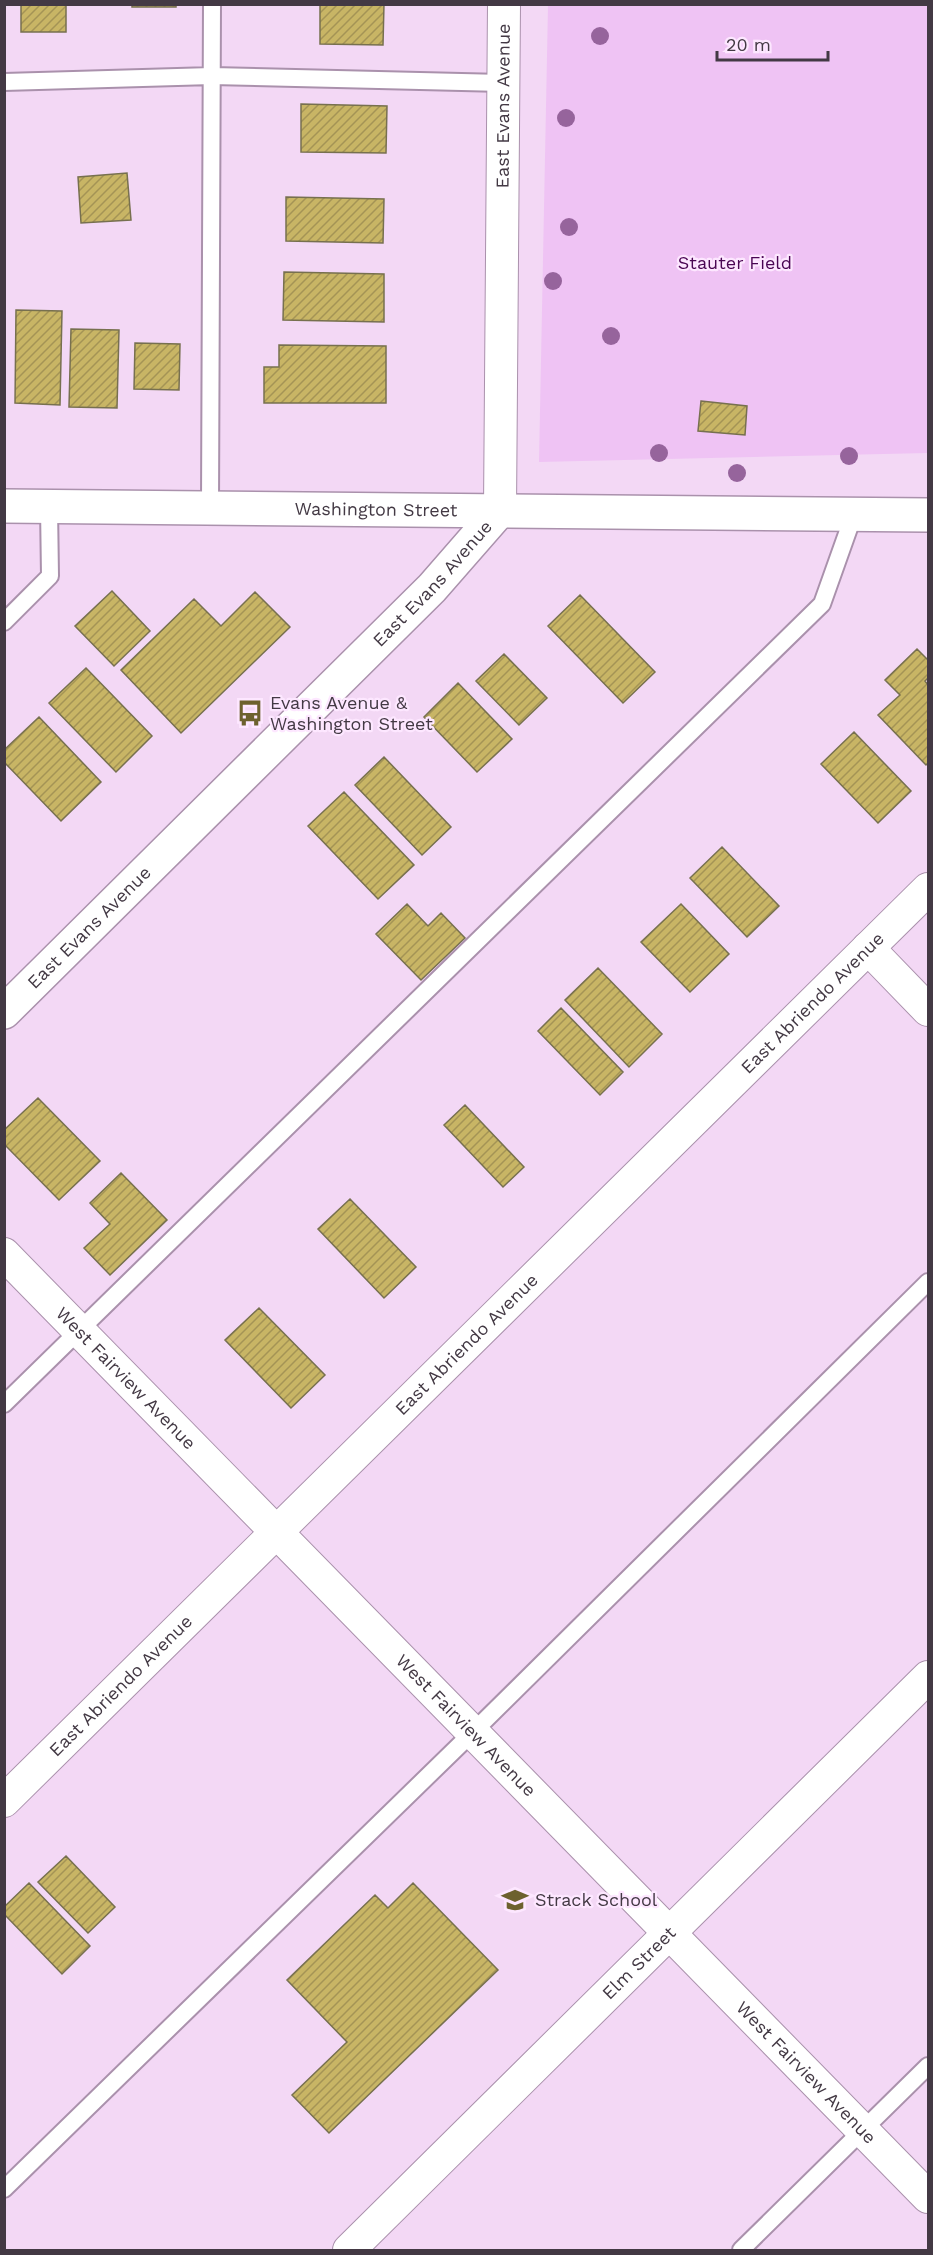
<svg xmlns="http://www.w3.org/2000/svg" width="933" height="2255" viewBox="0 0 933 2255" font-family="'Work Sans',sans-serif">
<defs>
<pattern id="building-hatch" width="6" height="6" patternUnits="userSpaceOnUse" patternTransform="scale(1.5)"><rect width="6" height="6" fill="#c8b565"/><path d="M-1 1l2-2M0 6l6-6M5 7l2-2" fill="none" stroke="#a49455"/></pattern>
</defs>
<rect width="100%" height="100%" fill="#f3d8f5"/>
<path fill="#efc3f4" d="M 548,5 L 928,5 L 928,453 L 539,462 Z"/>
<path fill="url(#building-hatch)" stroke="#77704f" stroke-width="1.5" d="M 21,4 L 66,4 L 66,32 L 21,32 Z
M 132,4 L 176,4 L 176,7 L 132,7 Z
M 320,4 L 384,4 L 383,45 L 320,44 Z
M 301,104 L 387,106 L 386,153 L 301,152 Z
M 127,173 L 131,220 L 81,223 L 78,177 Z
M 286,197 L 384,199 L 383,243 L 286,241 Z
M 284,272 L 384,274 L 384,322 L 283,320 Z
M 16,310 L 62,311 L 60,405 L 15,403 Z
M 71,329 L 119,330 L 117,408 L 69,407 Z
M 135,343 L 180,344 L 179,390 L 134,389 Z
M 279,345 L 386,346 L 386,403 L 264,403 L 264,367 L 279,367 Z
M 701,401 L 747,406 L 745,435 L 698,431 Z
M 112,591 L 150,631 L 114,666 L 75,626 Z
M 255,592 L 290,627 L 181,733 L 121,670 L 194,599 L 221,626 Z
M 580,595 L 655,672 L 623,703 L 548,626 Z
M 917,649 L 928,660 L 928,678 L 925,681 L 928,685 L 928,763 L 926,765 L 878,715 L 900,695 L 885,680 Z
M 504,654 L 547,698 L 519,725 L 476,681 Z
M 86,668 L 152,736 L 116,772 L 49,703 Z
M 458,683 L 512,739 L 477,772 L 424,717 Z
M 39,717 L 101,782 L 61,821 L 4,762 L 4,750 Z
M 854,732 L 911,791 L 878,823 L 821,764 Z
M 384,757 L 451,827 L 422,855 L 355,785 Z
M 344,792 L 414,865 L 378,899 L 308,826 Z
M 722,847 L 779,906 L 747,937 L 690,878 Z
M 407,904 L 428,926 L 441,913 L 465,938 L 421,980 L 376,934 Z
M 681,904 L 729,954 L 690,992 L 641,942 Z
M 598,968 L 662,1034 L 629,1067 L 565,1000 Z
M 561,1008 L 623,1072 L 600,1095 L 538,1031 Z
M 38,1098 L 100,1161 L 59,1200 L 4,1144 L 4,1130 Z
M 465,1105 L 524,1167 L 503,1187 L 444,1125 Z
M 121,1173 L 167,1220 L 110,1275 L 84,1248 L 110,1224 L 90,1203 Z
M 350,1199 L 416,1267 L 384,1298 L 318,1229 Z
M 259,1308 L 325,1375 L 291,1408 L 225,1340 Z
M 66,1856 L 115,1907 L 88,1933 L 38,1882 Z
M 29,1883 L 90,1946 L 62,1974 L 4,1914 L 4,1907 Z
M 413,1883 L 498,1970 L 329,2133 L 292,2095 L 347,2042 L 287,1980 L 375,1895 L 388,1908 Z"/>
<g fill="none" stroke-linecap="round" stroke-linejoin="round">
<g stroke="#aa91ac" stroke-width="20">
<path id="lane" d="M 4,82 L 212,76 L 503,83
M 210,507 L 212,4
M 4,622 L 50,576 L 49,507
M 4,1404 L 822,604 L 854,514
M 4,2189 L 473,1732 L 928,1282
M 741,2250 L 928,2066"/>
</g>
<g stroke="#aa91ac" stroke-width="34">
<g id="street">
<path id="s1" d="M 500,510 L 504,4"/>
<path d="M 868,948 L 928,1010"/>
<path id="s2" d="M 4,1254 L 928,2197"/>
<path id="s3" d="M 4,1801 L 928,889"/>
<path id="s4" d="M 349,2250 L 928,1677"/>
</g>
</g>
<g stroke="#aa91ac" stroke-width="36">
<g id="secondary">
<path id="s5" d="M 4,506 L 928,515"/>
<path id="s6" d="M 4,1012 L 432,588 L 500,510"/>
</g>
</g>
<use href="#lane" stroke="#fff" stroke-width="16"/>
<use href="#street" stroke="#fff" stroke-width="32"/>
<use href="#secondary" stroke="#fff" stroke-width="33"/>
</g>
<g fill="#96649c">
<circle cx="600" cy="36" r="9"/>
<circle cx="566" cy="118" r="9"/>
<circle cx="569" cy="227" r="9"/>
<circle cx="553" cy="281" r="9"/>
<circle cx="611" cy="336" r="9"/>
<circle cx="659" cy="453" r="9"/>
<circle cx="849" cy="456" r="9"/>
<circle cx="737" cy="473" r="9"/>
</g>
<defs>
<g id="bus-bare" transform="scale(2.07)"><path d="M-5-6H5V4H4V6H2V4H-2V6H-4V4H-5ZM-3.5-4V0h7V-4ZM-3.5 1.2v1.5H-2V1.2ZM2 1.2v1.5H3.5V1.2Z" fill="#6d612e" stroke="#fde7ff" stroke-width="2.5" paint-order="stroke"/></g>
<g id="school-bare" transform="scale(2.07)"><path d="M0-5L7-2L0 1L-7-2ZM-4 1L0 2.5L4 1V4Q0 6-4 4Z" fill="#6d612e" stroke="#fde7ff" stroke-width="2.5" paint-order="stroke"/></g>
</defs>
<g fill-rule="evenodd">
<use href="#bus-bare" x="250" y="713"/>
<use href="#school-bare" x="515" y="1900"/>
</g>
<g text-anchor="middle" stroke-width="4.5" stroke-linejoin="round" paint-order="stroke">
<g font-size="18" fill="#433944" stroke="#fde7ff">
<text dy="6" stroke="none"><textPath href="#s1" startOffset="404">East Evans Avenue</textPath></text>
<text dy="6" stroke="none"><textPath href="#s5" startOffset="372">Washington Street</textPath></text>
<text dy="6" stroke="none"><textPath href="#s6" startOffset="606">East Evans Avenue</textPath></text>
<text dy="6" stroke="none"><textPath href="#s6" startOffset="120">East Evans Avenue</textPath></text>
<text dy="6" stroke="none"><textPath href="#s3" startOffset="1136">East Abriendo Avenue</textPath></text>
<text dy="6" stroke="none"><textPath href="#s3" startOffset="650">East Abriendo Avenue</textPath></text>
<text dy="6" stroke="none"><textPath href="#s2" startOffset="174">West Fairview Avenue</textPath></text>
<text dy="6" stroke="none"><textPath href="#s3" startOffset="164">East Abriendo Avenue</textPath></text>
<text dy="6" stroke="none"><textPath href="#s2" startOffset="660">West Fairview Avenue</textPath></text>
<text dy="6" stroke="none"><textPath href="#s4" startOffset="408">Elm Street</textPath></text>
<text dy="6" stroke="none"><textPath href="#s2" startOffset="1146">West Fairview Avenue</textPath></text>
</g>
<g font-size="18" fill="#4a0553" stroke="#fde7ff">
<text x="735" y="269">Stauter Field</text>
</g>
<g font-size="18" fill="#433944" stroke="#fde7ff" text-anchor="start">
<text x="270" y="709">Evans Avenue &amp;<tspan x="270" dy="21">Washington Street</tspan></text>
<text x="535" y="1906">Strack School</text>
</g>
</g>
<rect width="933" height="2255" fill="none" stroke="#433944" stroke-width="12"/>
<path d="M717 51v9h111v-9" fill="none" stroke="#433944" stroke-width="3"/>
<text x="726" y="51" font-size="18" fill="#433944" stroke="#fde7ff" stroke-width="4.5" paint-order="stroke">20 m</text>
</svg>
